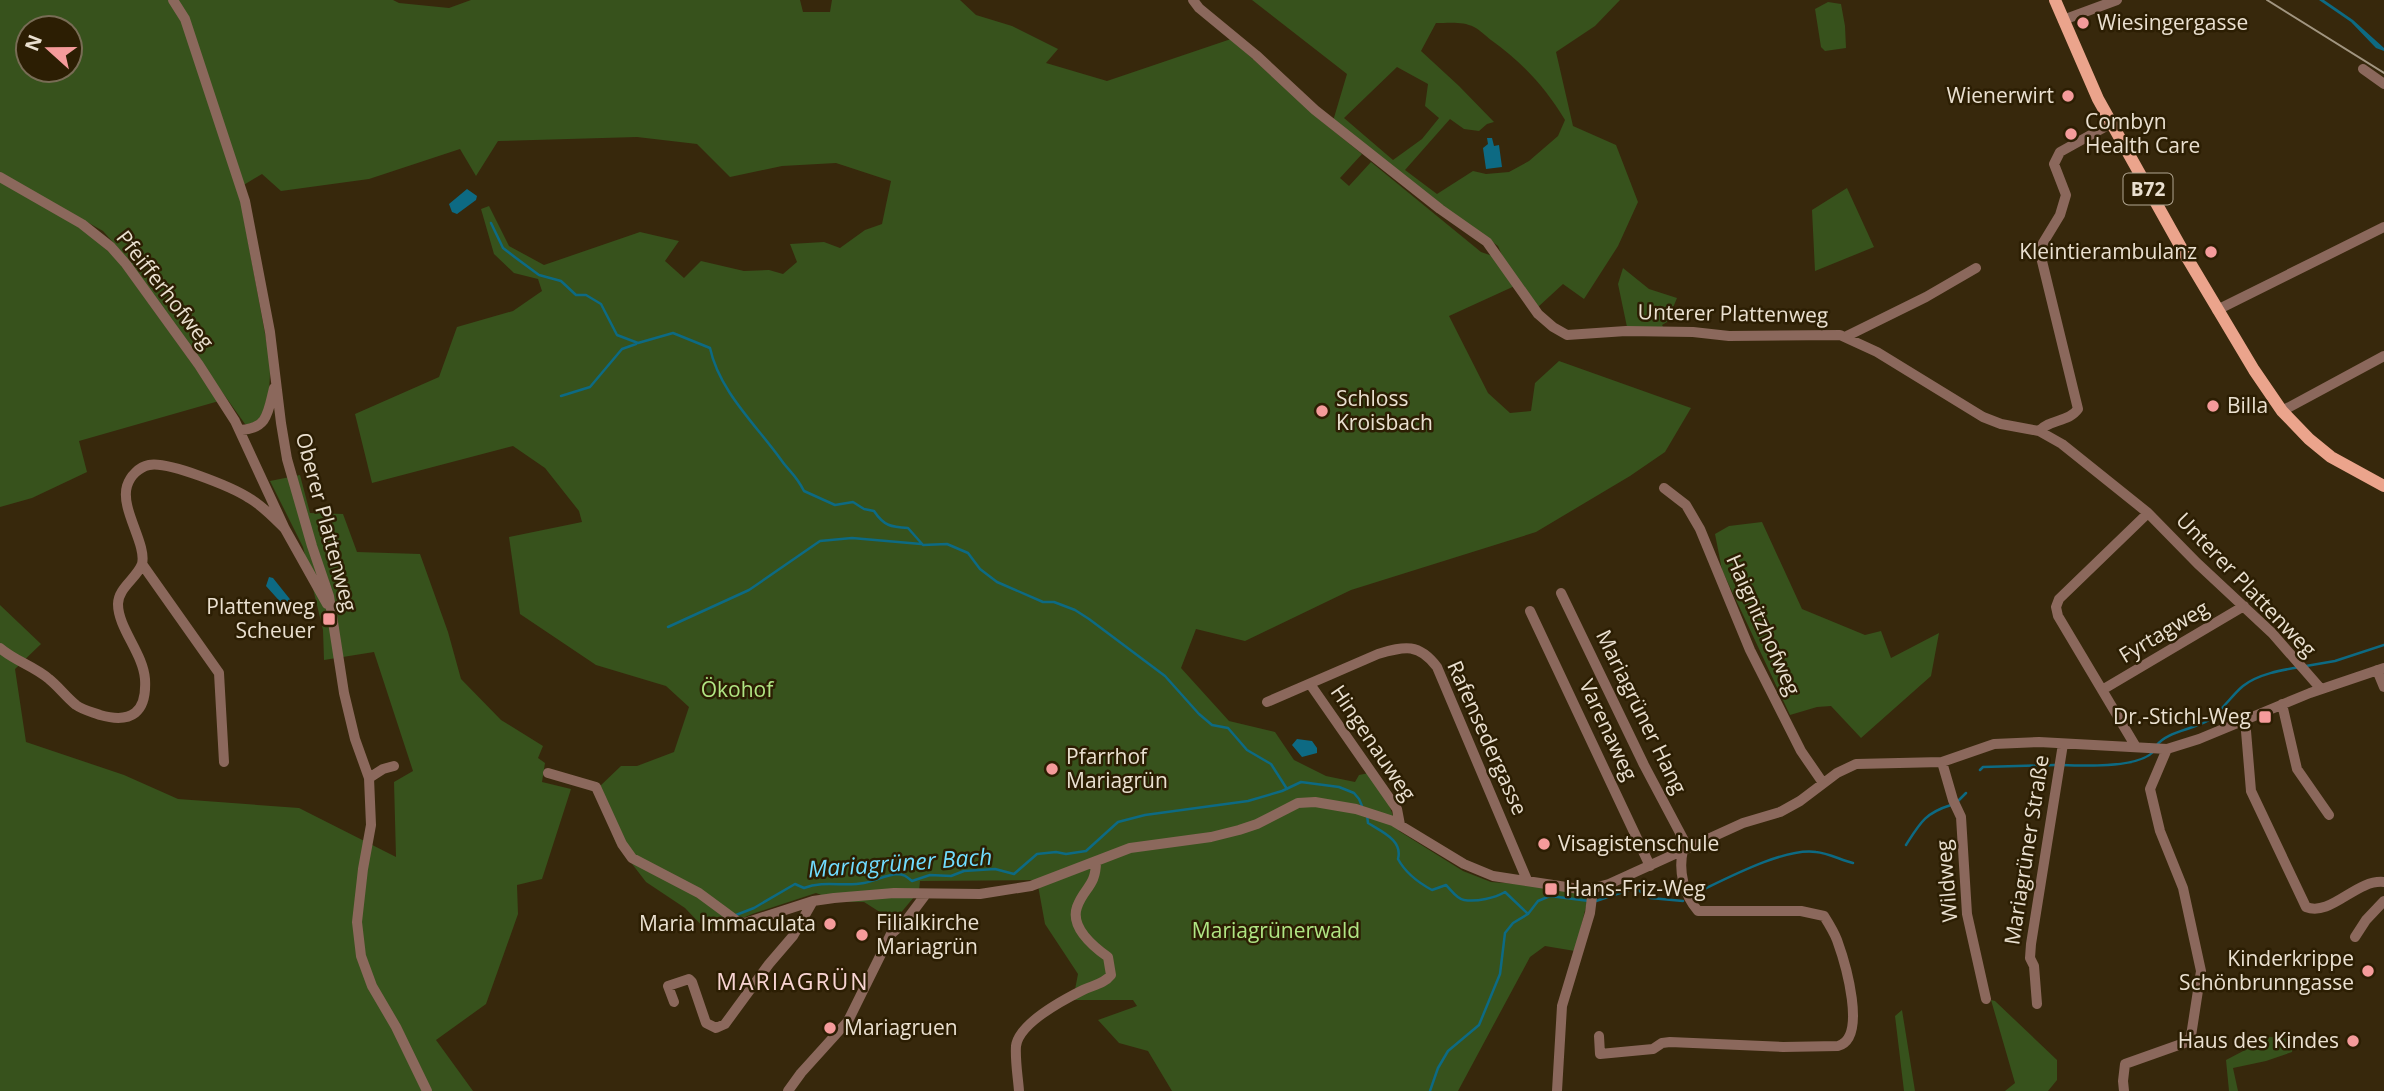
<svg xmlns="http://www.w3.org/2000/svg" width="2384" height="1091" viewBox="0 0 2384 1091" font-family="'Open Sans',sans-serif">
<rect width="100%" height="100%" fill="#37280c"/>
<path fill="#37521c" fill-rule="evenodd" d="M 0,0 L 393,0 L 399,3 L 449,8 L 471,0 L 800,0 L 803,12 L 830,12 L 832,0 L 960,0 L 976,15 L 1012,26 L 1058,49 L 1046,63 L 1107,81 L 1231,39 L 1319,119 L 1362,154 L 1340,178 L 1349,186 L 1371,162 L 1481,252 L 1504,260 L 1498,246 L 1429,197 L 1333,121 L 1347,74 L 1252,0 L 1620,0 L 1595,26 L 1556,52 L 1573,126 L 1616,145 L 1638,202 L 1618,246 L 1584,299 L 1563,284 L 1538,307 L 1519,284 L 1449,316 L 1488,393 L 1510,413 L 1531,411 L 1535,383 L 1559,361 L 1691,408 L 1665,452 L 1630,476 L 1536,532 L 1351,590 L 1245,641 L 1196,629 L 1181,668 L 1229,721 L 1275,732 L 1294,760 L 1326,776 L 1355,782 L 1359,775 L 1369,773 L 1389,805 L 1399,831 L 1463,871 L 1491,882 L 1534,885 L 1589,894 L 1575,951 L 1545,946 L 1530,957 L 1458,1091 L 1172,1091 L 1148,1051 L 1119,1043 L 1098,1020 L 1137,1006 L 1133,1000 L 1073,1000 L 1078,974 L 1045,924 L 1037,880 L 920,881 L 919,891 L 894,921 L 864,902 L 840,902 L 816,893 L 752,914 L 709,933 L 685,908 L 646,882 L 616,843 L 599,797 L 599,787 L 621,766 L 637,766 L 674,752 L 689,707 L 666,686 L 596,665 L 520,614 L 509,537 L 582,522 L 579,511 L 545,468 L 513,446 L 372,483 L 355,414 L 439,377 L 457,327 L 513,311 L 542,291 L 538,279 L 514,273 L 494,254 L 481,209 L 489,206 L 509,246 L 544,265 L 640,232 L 679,241 L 665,261 L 684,278 L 701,261 L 744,271 L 769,270 L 783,274 L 797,262 L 790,244 L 824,242 L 840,248 L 865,230 L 882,224 L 891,181 L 836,163 L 782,166 L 730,177 L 697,144 L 637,137 L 498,141 L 476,176 L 460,149 L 369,179 L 281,191 L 262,174 L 242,186 L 241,203 L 270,361 C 270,380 271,425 245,424 L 125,256 L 103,231 L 0,173 ZM 1436,23 C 1448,23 1463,21 1474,27 C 1480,30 1486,36 1491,40 C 1522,62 1546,88 1565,120 L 1558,136 L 1529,161 L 1509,172 L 1486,174 L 1473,171 L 1437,194 L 1405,170 L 1450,119 L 1464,129 L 1479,131 L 1487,124 L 1494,122 L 1459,86 L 1421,51 ZM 28,28 L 70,28 L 70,70 L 28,70 ZM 1397,67 L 1428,84 L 1425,106 L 1439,118 L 1422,139 L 1393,160 L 1344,118 Z
M 1828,2 L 1841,4 L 1845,26 L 1846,48 L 1825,51 L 1821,47 L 1815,9 Z
M 0,181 L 76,223 L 116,258 L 219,401 L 79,441 L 87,472 L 32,498 L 0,507 Z
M 1847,188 L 1874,247 L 1815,271 L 1812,210 Z
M 1623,268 L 1649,289 L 1677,298 L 1667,322 L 1662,325 L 1665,330 L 1627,327 L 1618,284 Z
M 300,475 L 310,513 L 343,514 L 357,552 L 420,554 L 448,632 L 461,679 L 501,720 L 543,746 L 538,758 L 545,763 L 542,782 L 571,789 L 542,879 L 517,885 L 518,914 L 486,1004 L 436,1040 L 473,1091 L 0,1091 L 0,605 L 41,644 L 15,669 L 26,742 L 124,775 L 178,799 L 299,808 L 396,857 L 394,782 L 413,771 L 374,652 L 324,660 L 323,630 L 303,547 L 270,481 Z
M 1762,522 L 1802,609 L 1865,635 L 1881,631 L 1891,658 L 1939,633 L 1931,676 L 1861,738 L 1831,706 L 1817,707 L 1790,715 L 1722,570 L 1715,534 L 1729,526 Z
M 1991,1000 L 1995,1001 L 2057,1060 L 2057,1080 L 2048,1091 L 2005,1091 L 2015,1083 Z
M 1902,1010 L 1915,1091 L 1904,1091 L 1895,1016 Z
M 2270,1037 L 2294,1039 L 2292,1052 L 2266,1061 L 2233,1068 L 2238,1091 L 2229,1091 L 2226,1060 Z"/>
<path fill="#0d6a83" d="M 2319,0 L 2324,0 L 2353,20 L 2384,48 L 2384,51 L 2376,48 L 2351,22 Z
M 1487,138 L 1492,138 L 1494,146 L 1499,145 L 1502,167 L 1486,169 L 1483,148 L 1488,144 Z
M 467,189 L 477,196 L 476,200 L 457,214 L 452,212 L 449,204 Z
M 269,577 L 273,578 L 293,603 L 290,608 L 284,606 L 266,586 Z
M 1297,739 L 1312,741 L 1317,748 L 1317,753 L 1302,757 L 1292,745 Z"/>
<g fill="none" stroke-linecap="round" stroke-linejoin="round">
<path stroke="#0d6a83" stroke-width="2.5" d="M 491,223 L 503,248 L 516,258 L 539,275 L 561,281 L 576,295 L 586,295 L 601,304 L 617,335 L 638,343 L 673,333 L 710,348 C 719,390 754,423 779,457 C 789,472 795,473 804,491 L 835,505 L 853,502 L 864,509 L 874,511 C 884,526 891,527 908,528 L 923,545 L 947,544 L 968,553 L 980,569 L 997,582 L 1043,602 L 1054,602 L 1075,610 L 1089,619 L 1165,676 L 1199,714 L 1212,725 L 1228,728 L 1247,750 L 1271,764 L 1287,789
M 561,396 L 590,387 L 622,349 L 636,344
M 668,627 L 749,590 L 820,541 L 852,538 L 921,544
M 2306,666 L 2335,661 L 2384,645
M 2156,746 C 2167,731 2193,730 2209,720 C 2222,711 2231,696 2243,686 C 2258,674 2282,670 2300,667
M 2062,765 C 2084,766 2138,768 2153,752
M 1980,770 L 1983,767 L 2055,765
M 1957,802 L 1966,793
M 1367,815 L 1368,823 C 1382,832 1403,840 1398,859 C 1405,872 1419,883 1432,890 L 1446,885 C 1451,890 1457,899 1464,900 C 1477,902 1495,898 1505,892 L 1528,914
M 1906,845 C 1920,823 1925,813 1951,805
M 1692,895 C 1722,881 1784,847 1816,852 C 1828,853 1841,860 1853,863
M 1596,901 L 1635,888 L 1650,898 L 1683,901
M 736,915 L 754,908 L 795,884 L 804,888 C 824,880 844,887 864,883 C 876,881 885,875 897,874 C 904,874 907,877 912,881 L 930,875 L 951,876 L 964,871 L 995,869 L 1014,874 L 1037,854 L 1056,852 L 1066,854 L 1086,851 L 1118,822 L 1145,815 L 1248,801 L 1282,791 L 1301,782 L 1339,787 L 1354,793 L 1359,799 L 1362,806
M 1430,1091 L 1438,1068 L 1448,1051 L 1479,1025 L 1500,974 L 1505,933 L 1513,923 L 1528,914 L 1538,901 L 1550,896 L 1589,901"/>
<path stroke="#8b685c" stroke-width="10" d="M 173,0 L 185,19 L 245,201 L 270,332 L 281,423 L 287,459 L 312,546 L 329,596 L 344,693 L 355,739 L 369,778 L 371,825 L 363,869 L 357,922 L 361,956 L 372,986 L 396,1027 L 427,1091
M 1193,0 L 1199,8 L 1256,55 L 1315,110 L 1440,209 L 1487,242 L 1538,314 L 1553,327 L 1567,335 L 1626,331 L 1693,332 L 1729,336 L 1840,335 L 1877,352 L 1983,417 L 2001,424 L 2039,431 L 2062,444 L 2148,513 L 2197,563 L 2272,633 L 2321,689
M 2063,20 L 2117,0
M 2363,69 L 2384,84
M 0,177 L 82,224 L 111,247 L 126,264 L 199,365 L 235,421 L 285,529 L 327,604
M 2217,310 L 2384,227
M 1847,336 L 1926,297 L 1976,268
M 2282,411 L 2384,356
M 240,430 C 268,429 268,412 274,388
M 2039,431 C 2050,419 2069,422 2078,409 L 2041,257 L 2043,243 L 2060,215 L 2066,195 L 2054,164 L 2060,152 L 2112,123
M 1664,488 L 1686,505 L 1700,529 L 1750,650 L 1801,751 L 1823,783
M 142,564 L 219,673 L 224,762
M 1561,593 L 1644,765 L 1688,848
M 1530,611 L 1650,866
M 0,648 C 15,661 34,666 49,679 C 59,687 66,697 76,705 C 83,710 92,712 100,715 C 132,724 147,712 145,679 C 143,653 118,628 118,604 C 118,588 137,578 142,564 C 147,544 120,509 127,486 C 130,476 139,467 149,465 C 168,461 232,487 249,498 C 263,506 274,518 285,529
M 2377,670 L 2384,687
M 1310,684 L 1397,809 L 1400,825
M 2102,690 L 2244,606
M 1267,702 L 1378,654 C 1405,646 1419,643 1437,667 L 1527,880
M 2282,704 L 2297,769 L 2329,815
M 2245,719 L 2251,791 L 2306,907 C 2331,917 2356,879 2384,882
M 2136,747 L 2058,616 L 2056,607 L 2059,599 L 2148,513
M 1942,762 L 1953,800 L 1961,817 L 1967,914 L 1986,999
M 548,773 L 596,787 L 622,844 L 632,858 L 699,893 L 737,921 L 745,923 L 813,901 L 834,898 L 894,893 L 980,894 L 1031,886 L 1130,848 L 1211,837 L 1239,830 L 1257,824 L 1298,803 L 1315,802 L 1356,809 L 1393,821 L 1464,864 L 1493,876 L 1586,890 L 1609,884 L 1743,823 L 1780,812 L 1800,801 L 1837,773 L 1856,764 L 1942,762 L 1994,744 L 2039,742 L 2167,749 L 2199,739 L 2310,693 L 2384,668
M 369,778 L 383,769 L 394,766
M 2355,937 L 2366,920 L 2384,901
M 674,1002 L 668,986 L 689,979 L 692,982 L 706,1023 L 716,1028 L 725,1024 L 769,964 L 793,936 L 813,901
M 2037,1004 L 2034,966 L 2030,958 L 2031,944 L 2063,744
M 1599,1036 L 1600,1054 L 1653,1049 L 1662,1043 L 1670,1042 L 1783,1047 L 1838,1046 C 1868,1038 1845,962 1837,940 C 1834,932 1829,924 1824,916 L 1801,911 L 1698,911 C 1684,895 1678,871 1683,850
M 788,1091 L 801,1073 L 848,1021 L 891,934 L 905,922 L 926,894
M 1019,1091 C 1018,1077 1015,1061 1016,1046 C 1019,1023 1063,1000 1083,990 C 1093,985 1104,984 1111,975 L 1108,957 C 1094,947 1070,927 1077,907 C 1084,887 1096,887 1096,861
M 1557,1091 L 1562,1006 L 1590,913 L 1593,889
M 2124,1091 L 2123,1081 L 2125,1064 L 2187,1042 L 2191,1036 L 2201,971 L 2183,888 L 2160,831 L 2150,789 L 2167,749"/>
<path stroke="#eba48c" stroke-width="12" d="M 2055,0 L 2098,99 L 2183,251 L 2254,370 L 2282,411 L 2309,439 L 2331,457 L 2384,486"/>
<path stroke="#a19580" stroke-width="2" d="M 2267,0 L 2384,73"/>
</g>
<g fill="#f59b9b" stroke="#2c1e03" stroke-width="2.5">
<circle cx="2083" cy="23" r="7"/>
<circle cx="2068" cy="96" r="7"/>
<circle cx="2071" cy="134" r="7"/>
<circle cx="2211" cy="252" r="7"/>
<circle cx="2213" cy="406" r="7"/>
<circle cx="1322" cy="411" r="7"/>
<rect x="322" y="612" width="14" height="14" rx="3.5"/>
<rect x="2258" y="710" width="14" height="14" rx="3.5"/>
<circle cx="1052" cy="769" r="7"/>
<circle cx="1544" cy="844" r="7"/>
<rect x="1544" y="882" width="14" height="14" rx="3.5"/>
<circle cx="830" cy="924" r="7"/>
<circle cx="862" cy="935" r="7"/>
<circle cx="2368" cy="971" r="7"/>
<circle cx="830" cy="1028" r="7"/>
<circle cx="2353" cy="1041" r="7"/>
</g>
<g text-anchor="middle" stroke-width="5" stroke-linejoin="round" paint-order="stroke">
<rect fill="#2c1e03" stroke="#b1a692" stroke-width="2" x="2123.5" y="173.5" width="49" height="31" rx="5"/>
<g font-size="19" font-weight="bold" fill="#eae0d0">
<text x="2148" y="196">B72</text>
</g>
<g font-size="21" fill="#eae0d0" stroke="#2c1e03" text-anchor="start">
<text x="2097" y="30">Wiesingergasse</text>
<text x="2054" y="103" text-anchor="end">Wienerwirt</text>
<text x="2085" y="129">Combyn<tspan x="2085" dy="24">Health Care</tspan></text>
<text x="2197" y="259" text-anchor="end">Kleintierambulanz</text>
<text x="1336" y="406">Schloss<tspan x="1336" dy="24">Kroisbach</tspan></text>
<text x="2227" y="413">Billa</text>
<text x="315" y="614" text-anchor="end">Plattenweg<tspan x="315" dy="24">Scheuer</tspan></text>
<text x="2251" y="724" text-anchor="end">Dr.-Stichl-Weg</text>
<text x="1066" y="764">Pfarrhof<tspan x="1066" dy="24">Mariagrün</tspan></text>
<text x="1558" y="851">Visagistenschule</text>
<text x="1565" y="896">Hans-Friz-Weg</text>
<text x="876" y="930">Filialkirche<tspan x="876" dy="24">Mariagrün</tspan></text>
<text x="816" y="931" text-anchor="end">Maria Immaculata</text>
<text x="2354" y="966" text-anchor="end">Kinderkrippe<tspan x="2354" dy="24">Schönbrunngasse</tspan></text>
<text x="844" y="1035">Mariagruen</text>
<text x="2339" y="1048" text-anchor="end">Haus des Kindes</text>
</g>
<g font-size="21" fill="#eae0d0" stroke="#2c1e03">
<text transform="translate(165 290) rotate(52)" y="7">Pfeifferhofweg</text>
<text transform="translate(1733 314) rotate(1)" y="7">Unterer Plattenweg</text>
<text transform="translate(326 522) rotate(75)" y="7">Oberer Plattenweg</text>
<text transform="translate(2246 585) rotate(46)" y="7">Unterer Plattenweg</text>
<text transform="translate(1763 625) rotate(66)" y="7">Haignitzhofweg</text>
<text transform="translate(2164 632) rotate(-31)" y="7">Fyrtagweg</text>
<text transform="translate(1641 712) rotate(64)" y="7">Mariagrüner Hang</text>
<text transform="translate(1608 730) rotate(65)" y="7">Varenaweg</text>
<text transform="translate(1487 738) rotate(66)" y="7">Rafensedergasse</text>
<text transform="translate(1373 743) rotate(56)" y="7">Hingenauweg</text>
<text transform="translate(2027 850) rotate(-81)" y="7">Mariagrüner Straße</text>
<text transform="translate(1947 881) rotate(-95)" y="7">Wildweg</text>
</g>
<g font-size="21" fill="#b0e583" stroke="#2c1e03">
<text x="737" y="697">Ökohof</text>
<text x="1276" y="938">Mariagrünerwald</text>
</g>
<g font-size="23" font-style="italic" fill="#70dcff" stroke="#2c1e03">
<text transform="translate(900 863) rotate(-4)" y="8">Mariagrüner Bach</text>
</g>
<g font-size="23" letter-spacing="2" fill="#f8d4d3" stroke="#2c1e03">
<text x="793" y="990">MARIAGRÜN</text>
</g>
</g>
<g transform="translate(49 49) rotate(291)"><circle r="33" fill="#2c1e03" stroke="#786c55" stroke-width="2"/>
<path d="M0-5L12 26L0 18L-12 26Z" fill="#f59b9b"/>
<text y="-10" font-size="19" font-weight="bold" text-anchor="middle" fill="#eae0d0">N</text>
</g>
</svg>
